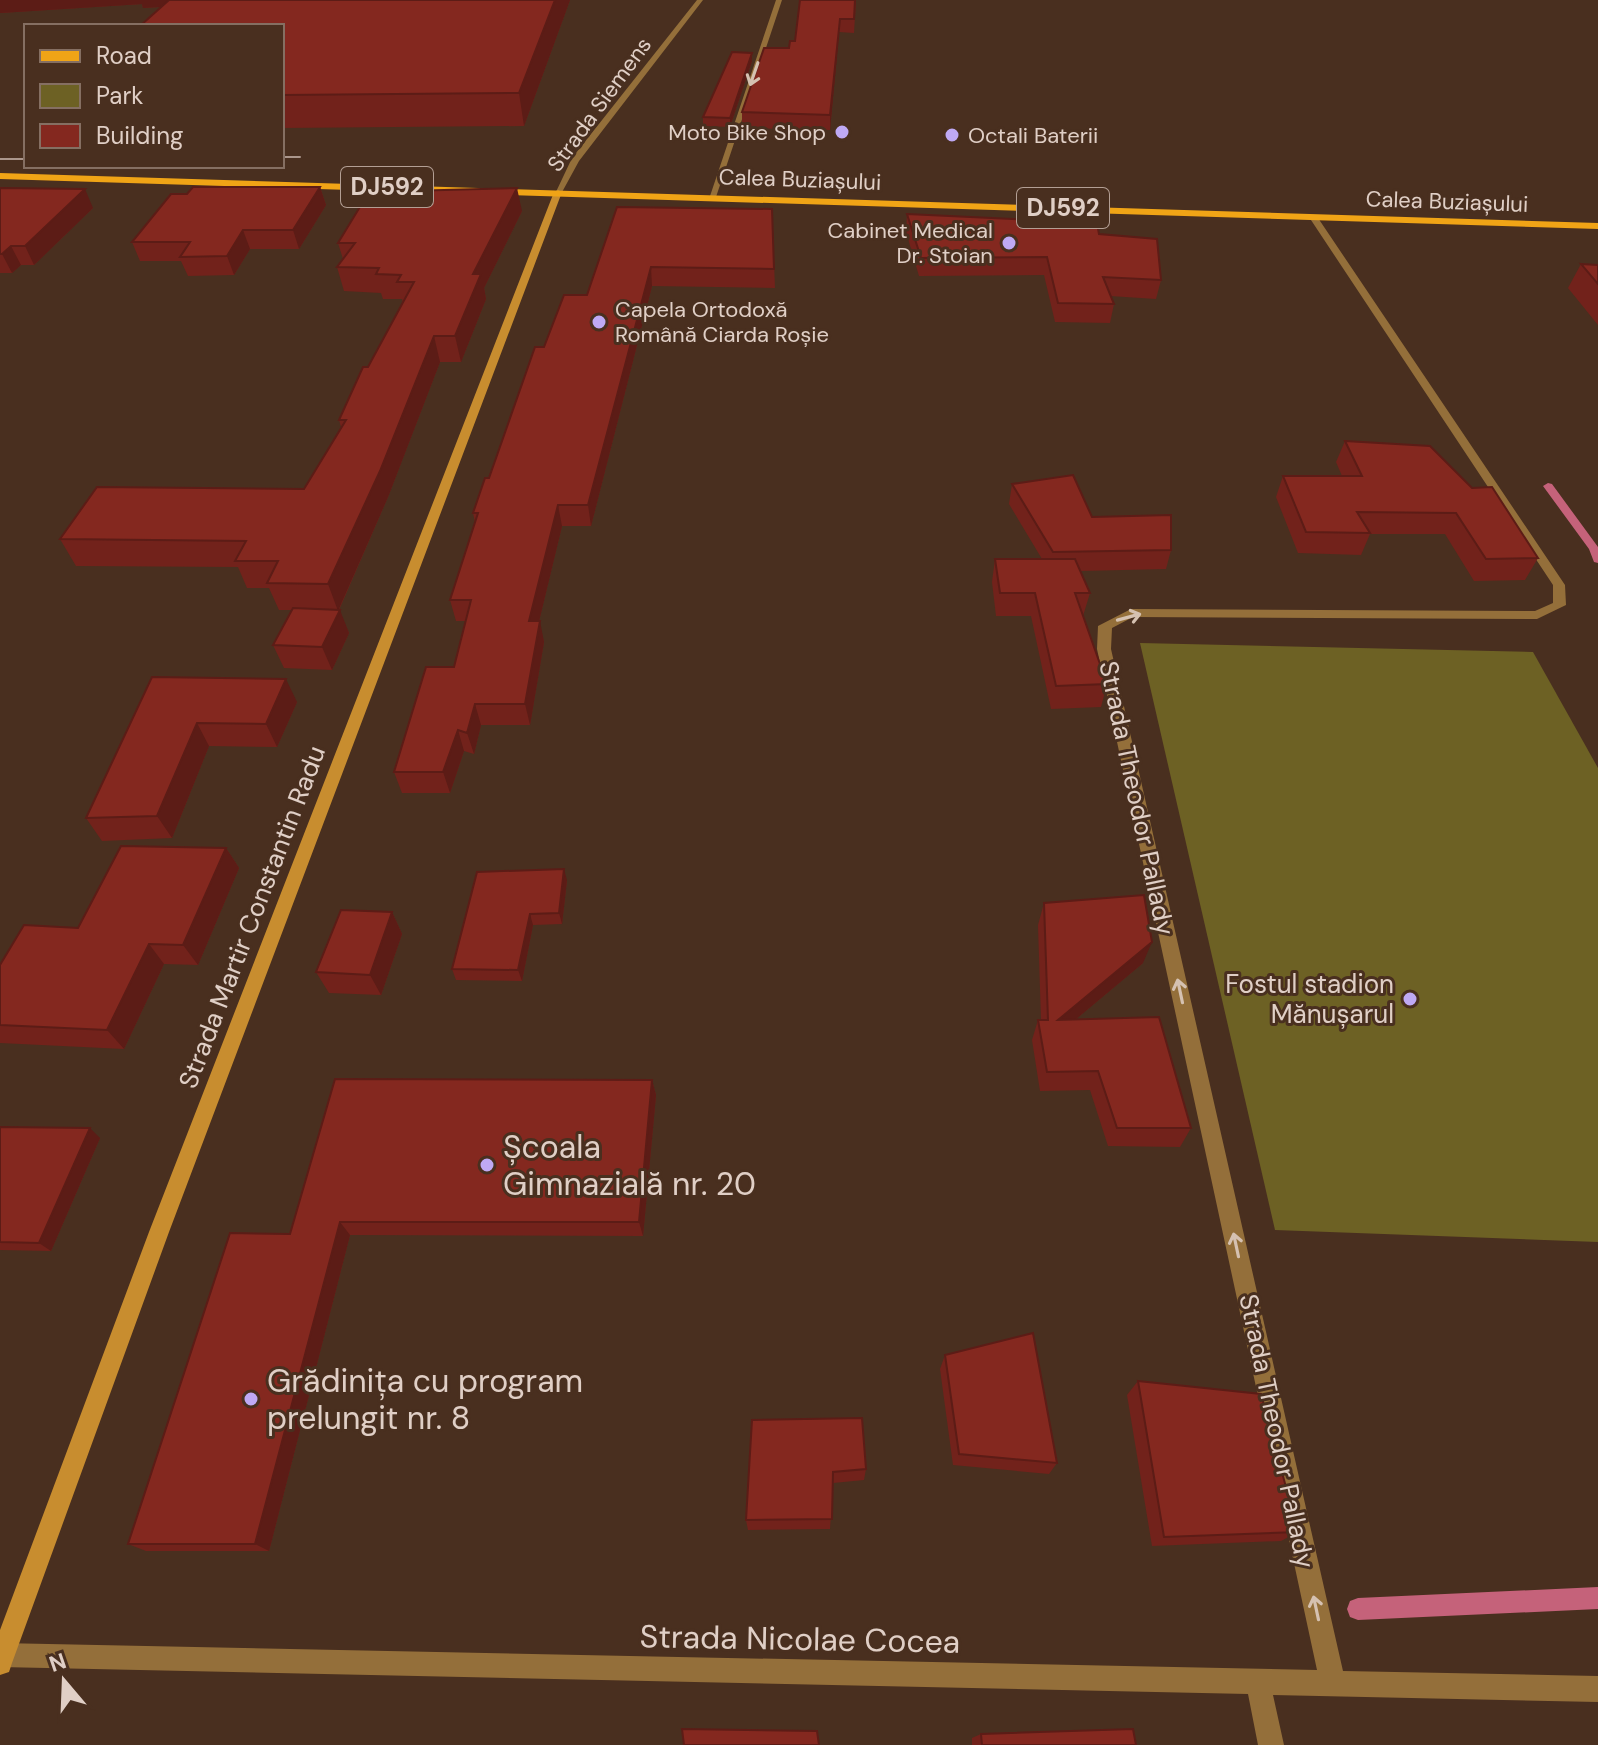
<svg xmlns="http://www.w3.org/2000/svg" width="1598" height="1745" viewBox="0 0 1598 1745" font-family="'DM Sans',sans-serif">
<rect width="100%" height="100%" fill="#492f1f"/>
<path fill="#6d6124" d="M 1140,643 L 1533,652 L 1598,768 L 1598,1242 L 1275,1230 Z"/>
<g fill="none" stroke-linecap="round" stroke-linejoin="round">
<path fill="#c5627a" fill-rule="evenodd" d="M 1548,483 L 1552,484 L 1598,547 L 1598,563 L 1594,562 L 1589,549 L 1543,486 Z
M 1598,1587 L 1598,1609 L 1358,1620 L 1350,1617 L 1347,1609 L 1350,1601 L 1358,1598 Z"/>
<path fill="#946f3a" fill-rule="evenodd" d="M 697,0 L 703,0 L 579,161 L 561,194 L 555,194 L 572,158 Z
M 776,0 L 782,0 L 716,197 L 709,199 Z
M 1310,215 L 1316,215 L 1565,585 L 1566,605 L 1537,619 L 1133,617 L 1112,628 L 1111,649 L 1343,1671 L 1598,1676 L 1598,1702 L 1273,1695 L 1284,1745 L 1258,1745 L 1248,1694 L 0,1667 L 0,1643 L 1317,1670 L 1097,649 L 1098,626 L 1131,609 L 1535,611 L 1553,603 L 1553,585 L 1309,217 Z"/>
<path fill="#c88d2f" fill-rule="evenodd" d="M 558,190 L 562,192 L 169,1232 L 12,1663 L 9,1672 L 0,1675 L 0,1630 L 149,1232 L 554,192 Z"/>
<path fill="#f0a416" fill-rule="evenodd" d="M 0,173 L 1598,223 L 1598,229 L 0,179 Z"/>
<path stroke="#ab968b" stroke-width="2" d="M 282,157 L 300,157
M 0,159 L 26,159"/>
</g>
<path fill="#72221b" d="M 0,0 L 570,0 L 524,126 L 282,128 L 282,26 L 161,7 L 143,8 L 142,4 L 0,13 Z
M 856,0 L 854,33 L 839,32 L 830,130 L 742,128 L 742,112 L 795,41 Z
M 752,53 L 752,61 L 730,127 L 703,126 L 703,117 Z
M 320,187 L 326,205 L 299,249 L 250,249 L 234,275 L 188,276 L 181,261 L 140,261 L 132,242 L 187,194 Z
M 0,188 L 93,208 L 34,265 L 21,265 L 12,273 L 0,273 Z
M 772,209 L 775,288 L 652,286 L 591,526 L 562,526 L 539,621 L 544,642 L 530,725 L 481,725 L 474,754 L 464,751 L 450,793 L 402,793 L 394,772 L 454,667 L 466,621 L 456,621 L 450,600 L 475,522 L 473,513 L 544,347 L 587,295 Z
M 522,211 L 484,288 L 486,299 L 461,362 L 440,362 L 388,497 L 339,610 L 349,633 L 332,670 L 284,668 L 273,645 L 292,610 L 279,610 L 269,588 L 247,588 L 238,567 L 76,566 L 60,539 L 304,489 L 341,427 L 339,420 L 403,303 L 402,299 L 383,299 L 381,293 L 344,291 L 337,267 L 343,259 L 338,243 Z
M 907,214 L 1099,234 L 1161,280 L 1156,299 L 1110,296 L 1114,304 L 1110,323 L 1055,322 L 1044,275 L 919,276 L 906,232 Z
M 1581,264 L 1598,265 L 1598,325 L 1568,288 Z
M 1345,441 L 1538,558 L 1525,580 L 1474,581 L 1445,534 L 1370,534 L 1361,555 L 1298,553 L 1276,497 L 1283,476 L 1342,476 L 1336,462 Z
M 1012,484 L 1171,550 L 1166,569 L 1080,571 L 1090,593 L 1083,616 L 1107,684 L 1101,707 L 1051,709 L 1031,616 L 996,616 L 992,582 L 995,559 L 1042,559 L 1009,504 Z
M 152,677 L 297,702 L 277,747 L 209,746 L 172,838 L 102,841 L 86,818 Z
M 226,848 L 239,868 L 198,965 L 164,964 L 124,1049 L 0,1043 L 0,965 L 78,928 Z
M 567,880 L 562,924 L 533,925 L 522,981 L 456,980 L 452,969 Z
M 1044,903 L 1143,963 L 1076,1019 L 1191,1128 L 1180,1147 L 1108,1146 L 1090,1090 L 1040,1091 L 1032,1040 L 1038,1020 L 1041,1020 L 1038,925 Z
M 392,912 L 402,934 L 381,995 L 329,993 L 316,972 Z
M 652,1080 L 656,1095 L 643,1236 L 350,1235 L 269,1551 L 146,1551 L 128,1544 L 290,1234 Z
M 0,1127 L 100,1138 L 51,1251 L 0,1250 Z
M 945,1355 L 1057,1463 L 1049,1474 L 953,1465 L 940,1369 Z
M 1138,1381 L 1298,1532 L 1281,1541 L 1152,1546 L 1127,1395 Z
M 752,1420 L 866,1469 L 864,1480 L 833,1483 L 830,1529 L 748,1530 L 746,1520 Z
M 981,1734 L 1136,1745 L 972,1745 L 972,1738 Z"/>
<path fill="#5c1c16" d="M 0,0 L 203,0 L 205,4 L 143,8 L 142,4 L 0,13 Z
M 555,0 L 570,0 L 524,126 L 519,93 Z
M 840,19 L 839,32 L 830,130 L 830,115 Z
M 752,53 L 752,61 L 730,127 L 730,118 Z
M 320,187 L 326,205 L 299,249 L 293,230 Z
M 517,188 L 522,211 L 484,288 L 486,299 L 461,362 L 455,336 L 473,274 Z
M 85,189 L 93,208 L 34,265 L 25,246 Z
M 243,230 L 250,249 L 234,275 L 227,256 Z
M 11,246 L 21,265 L 12,273 L 2,254 Z
M 651,267 L 652,286 L 591,526 L 588,505 Z
M 434,336 L 440,362 L 388,497 L 338,611 L 328,584 Z
M 558,505 L 562,526 L 534,642 L 529,621 Z
M 340,610 L 349,633 L 332,670 L 322,647 Z
M 540,621 L 544,642 L 530,725 L 525,704 Z
M 286,679 L 297,702 L 277,747 L 266,724 Z
M 475,704 L 481,725 L 474,754 L 467,733 Z
M 197,723 L 209,746 L 172,838 L 157,816 Z
M 458,730 L 464,751 L 450,793 L 443,772 Z
M 226,848 L 239,868 L 198,965 L 183,945 Z
M 564,869 L 567,880 L 562,924 L 559,913 Z
M 392,912 L 402,934 L 381,995 L 370,975 Z
M 530,914 L 533,925 L 522,981 L 518,970 Z
M 1152,942 L 1143,963 L 1051,1040 L 1058,1020 Z
M 149,944 L 164,964 L 124,1049 L 107,1030 Z
M 652,1080 L 656,1095 L 643,1236 L 639,1222 Z
M 90,1128 L 100,1138 L 51,1251 L 39,1243 Z
M 340,1222 L 350,1235 L 269,1551 L 255,1544 Z"/>
<path fill="#84281f" stroke="#5c1c16" stroke-width="2" d="M 169,0 L 555,0 L 519,93 L 282,95 L 282,26 L 140,26 Z
M 800,0 L 855,0 L 854,19 L 840,19 L 830,115 L 742,112 L 764,48 L 789,48 L 790,41 L 795,41 Z
M 732,52 L 752,53 L 730,118 L 703,117 Z
M 193,187 L 320,187 L 293,230 L 243,230 L 227,256 L 180,257 L 190,242 L 132,242 L 171,194 L 187,194 Z
M 0,188 L 85,189 L 25,246 L 11,246 L 2,254 L 0,254 Z
M 517,188 L 473,274 L 481,274 L 455,336 L 434,336 L 380,471 L 328,584 L 267,583 L 278,561 L 235,561 L 246,541 L 60,539 L 97,487 L 304,489 L 346,420 L 339,420 L 363,367 L 368,367 L 414,282 L 397,282 L 401,275 L 376,274 L 379,268 L 337,267 L 355,243 L 338,243 L 369,192 Z
M 617,207 L 772,209 L 774,269 L 651,267 L 588,505 L 558,505 L 529,621 L 540,621 L 525,704 L 475,704 L 467,733 L 458,730 L 443,772 L 394,772 L 426,667 L 454,667 L 471,600 L 450,600 L 478,513 L 473,513 L 485,478 L 489,478 L 535,347 L 544,347 L 564,295 L 587,295 Z
M 907,214 L 1097,223 L 1099,234 L 1157,239 L 1161,280 L 1103,277 L 1114,304 L 1058,303 L 1047,257 L 921,258 Z
M 1581,264 L 1598,265 L 1598,284 Z
M 1345,441 L 1430,446 L 1472,488 L 1492,487 L 1538,558 L 1486,559 L 1456,513 L 1357,512 L 1370,533 L 1306,532 L 1283,476 L 1362,476 Z
M 1073,475 L 1092,517 L 1171,515 L 1171,550 L 1053,552 L 1012,484 Z
M 995,559 L 1075,559 L 1090,593 L 1075,593 L 1107,684 L 1056,686 L 1035,593 L 1000,593 Z
M 293,608 L 340,610 L 322,647 L 273,645 Z
M 152,677 L 286,679 L 266,724 L 197,723 L 157,816 L 86,818 Z
M 121,846 L 226,848 L 183,945 L 149,944 L 107,1030 L 0,1025 L 0,965 L 24,925 L 78,928 Z
M 564,869 L 559,913 L 530,914 L 518,970 L 452,969 L 477,872 Z
M 1144,895 L 1152,942 L 1058,1020 L 1159,1017 L 1191,1128 L 1117,1128 L 1098,1071 L 1047,1072 L 1038,1020 L 1048,1020 L 1044,903 Z
M 341,910 L 392,912 L 370,975 L 316,972 Z
M 335,1079 L 652,1080 L 639,1222 L 340,1222 L 255,1544 L 128,1544 L 230,1233 L 290,1234 Z
M 0,1127 L 90,1128 L 39,1243 L 0,1242 Z
M 1033,1333 L 1057,1463 L 959,1454 L 945,1355 Z
M 1138,1381 L 1261,1394 L 1298,1532 L 1164,1537 Z
M 862,1418 L 866,1469 L 833,1472 L 832,1519 L 746,1520 L 752,1420 Z
M 682,1729 L 817,1731 L 819,1745 L 684,1745 Z
M 1133,1729 L 1136,1745 L 982,1745 L 981,1734 Z"/>
<defs><path id="oneway-shaft" d="M-6 0H5M1.5-3L5.5 0L1.5 3" fill="none" stroke-width="1.6" stroke-linecap="round" stroke-linejoin="round" transform="scale(2)"/></defs>
<g stroke="#d5c1b1">
<use href="#oneway-shaft" transform="translate(754 74) rotate(109)"/>
<use href="#oneway-shaft" transform="translate(1129 617) rotate(-15)"/>
<use href="#oneway-shaft" transform="translate(1180 991) rotate(-102)"/>
<use href="#oneway-shaft" transform="translate(1236 1245) rotate(-102)"/>
<use href="#oneway-shaft" transform="translate(1316 1608) rotate(-102)"/>
</g>
<g fill="#bfa9f4" stroke="#492f1f" stroke-width="3">
<circle cx="842" cy="132" r="8"/>
<circle cx="952" cy="135" r="8"/>
<circle cx="1009" cy="243" r="8"/>
<circle cx="599" cy="322" r="8"/>
<circle cx="1410" cy="999" r="8"/>
<circle cx="487" cy="1165" r="8"/>
<circle cx="251" cy="1399" r="8"/>
</g>
<g text-anchor="middle" stroke-width="6" stroke-linejoin="round" paint-order="stroke">
<g font-size="22" fill="#e0cfc6" stroke="#492f1f">
<text transform="translate(599 104) rotate(-54)" y="8">Strada Siemens</text>
<text transform="translate(800 179) rotate(2)" y="8">Calea Buziașului</text>
<text transform="translate(1447 201) rotate(2)" y="8">Calea Buziașului</text>
</g>
<g font-size="22" fill="#e0cfc6" stroke="#492f1f" text-anchor="end">
<text x="826" y="140">Moto Bike Shop</text>
<text x="968" y="143" text-anchor="start">Octali Baterii</text>
<text x="993" y="238">Cabinet Medical<tspan x="993" dy="25">Dr. Stoian</tspan></text>
<text x="615" y="317" text-anchor="start">Capela Ortodoxă<tspan x="615" dy="25">Română Ciarda Roșie</tspan></text>
</g>
<g fill="#492f1f" stroke="#b39f94" stroke-width="2">
<rect x="341" y="167" width="92" height="40" rx="6"/>
<rect x="1017" y="188" width="92" height="40" rx="6"/>
</g>
<g font-size="24" font-weight="bold" fill="#e0cfc6">
<text x="387" y="195">DJ592</text>
<text x="1063" y="216">DJ592</text>
</g>
<g font-size="26" fill="#e0cfc6" stroke="#492f1f">
<text transform="translate(1137 798) rotate(78)" y="9">Strada Theodor Pallady</text>
<text transform="translate(252 917) rotate(-69)" y="9">Strada Martir Constantin Radu</text>
<text transform="translate(1277 1431) rotate(78)" y="9">Strada Theodor Pallady</text>
</g>
<g font-size="26" fill="#e0cfc6" stroke="#492f1f" text-anchor="end">
<text x="1394" y="993">Fostul stadion<tspan x="1394" dy="30">Mănușarul</tspan></text>
</g>
<g font-size="32" fill="#e0cfc6" stroke="#492f1f" text-anchor="start">
<text x="503" y="1158">Școala<tspan x="503" dy="37">Gimnazială nr. 20</tspan></text>
<text x="267" y="1392">Grădinița cu program<tspan x="267" dy="37">prelungit nr. 8</tspan></text>
</g>
<g font-size="32" fill="#e0cfc6" stroke="#492f1f">
<text transform="translate(800 1639) rotate(1)" y="11">Strada Nicolae Cocea</text>
</g>
</g>
<rect x="24" y="24" width="260" height="144" fill="#492f1f" stroke="#856f62" stroke-width="2"/>
<rect x="40" y="50" width="40" height="12" fill="#f0a416" stroke="#856f62" stroke-width="2"/>
<text x="96" y="64" font-size="24" fill="#e0cfc6">Road</text>
<rect x="40" y="84" width="40" height="24" fill="#6d6124" stroke="#856f62" stroke-width="2"/>
<text x="96" y="104" font-size="24" fill="#e0cfc6">Park</text>
<rect x="40" y="124" width="40" height="24" fill="#84281f" stroke="#856f62" stroke-width="2"/>
<text x="96" y="144" font-size="24" fill="#e0cfc6">Building</text>
<g transform="translate(64 1681) rotate(341)" stroke="#492f1f" stroke-width="6" paint-order="stroke">
<path d="M0-6L14 30L0 20L-14 30Z" fill="#e0cfc6"/>
<text y="-12" font-size="22" font-weight="bold" text-anchor="middle" fill="#e0cfc6">N</text>
</g>
</svg>
